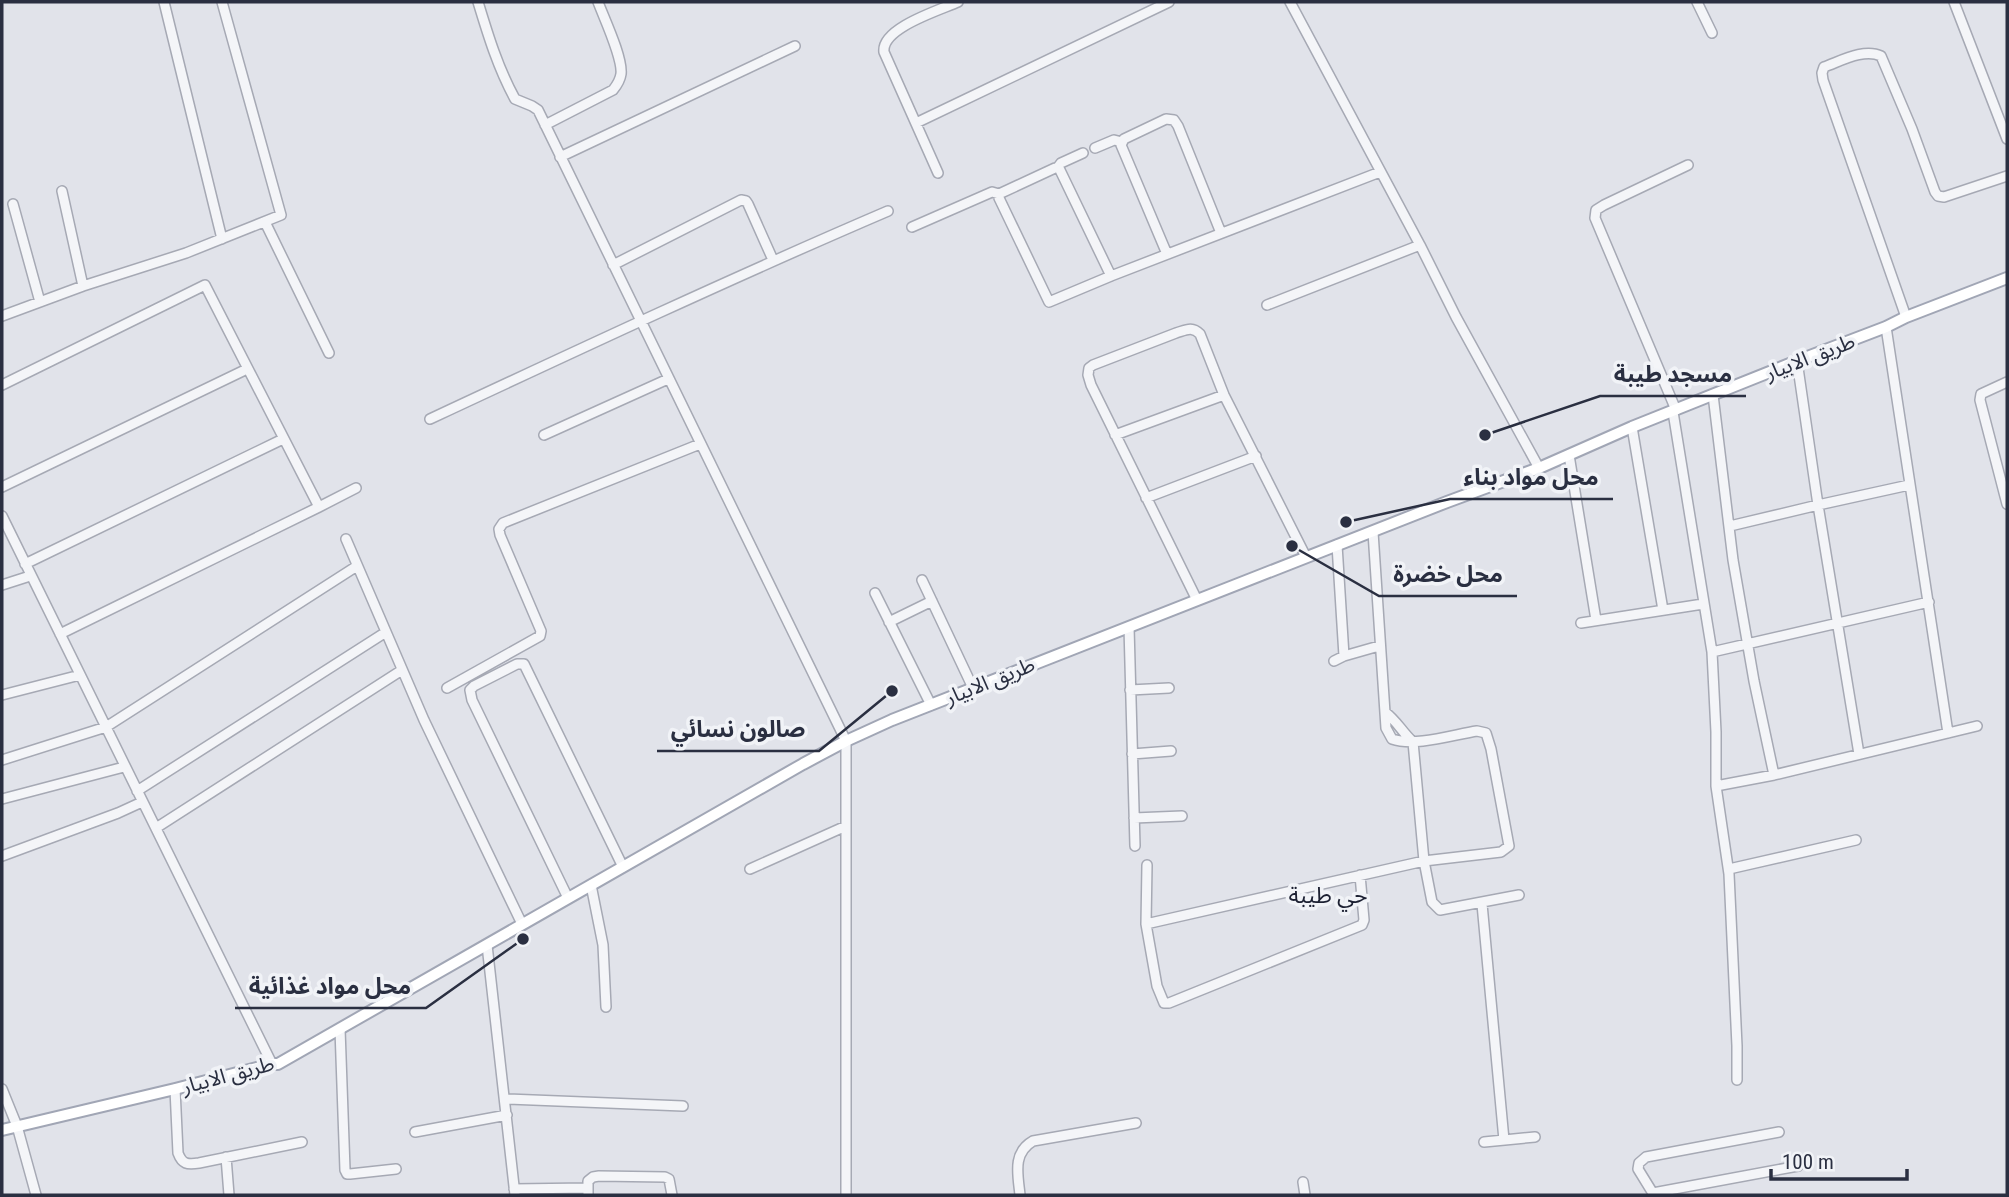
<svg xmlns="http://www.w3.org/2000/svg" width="2009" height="1197" viewBox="0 0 2009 1197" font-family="'Roboto Condensed','Noto Sans Arabic',sans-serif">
<rect width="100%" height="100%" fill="#e1e3ea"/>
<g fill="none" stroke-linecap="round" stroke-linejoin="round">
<g stroke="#a6a9b4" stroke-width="12">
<path id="minor" d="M 164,2 L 222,239
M 478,2 C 488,35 498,68 515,99 L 532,106 L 538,110 L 846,741 L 846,1195
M 1290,2 L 1420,245 L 1456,317 L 1539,468
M 1697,2 L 1712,33
M 1954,2 L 2007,139
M 916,123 L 1169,2
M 545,125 L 613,90 C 617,85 620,81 621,74 C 623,58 604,18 598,2
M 1095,148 L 1114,140 L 1122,142
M 560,157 L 795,46
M 1058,167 L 1061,163 L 1083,153
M 938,173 L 884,52 C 881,28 940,10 958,2
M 62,191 L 83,286
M 13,204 L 40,302
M 265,222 L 329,353
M 912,227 L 992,192 L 999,194
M 1167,254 L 1121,145 L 1124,139 L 1166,119 L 1174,120 L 1178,126 L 1221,233
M 613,265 L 741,200 L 746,201 L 748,204 L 773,260
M 1111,276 L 1059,168 L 1055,168 L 999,194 L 999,198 L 1049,302 L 1111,276 L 1380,172
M 1267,305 L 1420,245
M 2,316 L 83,286 L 186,253 L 281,215 L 222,2
M 1906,317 L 1823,80 L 1822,73 L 1824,67 C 1841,61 1864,48 1881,56 L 1912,129 L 1935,192 L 1938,196 L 1944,197 L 2007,176
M 1886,327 L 1948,733
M 1797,361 L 1818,505 L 1859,754
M 2007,382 L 1981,394 L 1980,400 L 2007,504
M 2,385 L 205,285 L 319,507
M 1713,395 L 1733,560 L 1754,681 L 1774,775
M 1676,410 L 1595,218 L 1596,210 L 1604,205 L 1688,165
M 1673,412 L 1712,652 L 1716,732 L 1716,786 L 1729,874 L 1737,1046 L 1737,1080
M 430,419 C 582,348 734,277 888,211
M 1632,427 L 1663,610
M 544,435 L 668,379
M 1115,435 L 1224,395
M 1569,455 L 1596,620
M 2,487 L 247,369
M 1146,498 L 1256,456
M 2,516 L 272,1064
M 1730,526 L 1818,505 L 1909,485
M 346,539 L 424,720 L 522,924
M 1337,545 L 1344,656
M 25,564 L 283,439
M 922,580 L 973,688
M 2,585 L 30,576
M 875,593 L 931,705
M 1197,600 L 1091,385 L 1088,375 L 1089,368 L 1093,365 L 1176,333 C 1186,330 1192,326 1200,334 L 1224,395 L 1306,557
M 889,622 L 932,601
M 1581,623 L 1703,604
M 1129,627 L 1135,846
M 60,634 L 319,507 L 356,488
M 1712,652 L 1929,602
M 1334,661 L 1344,656 L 1379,646
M 447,688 L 540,636 L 541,631 L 500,535 L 499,529 L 503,523 L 700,444
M 1130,690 L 1169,688
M 2,695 L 80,675
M 1385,712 C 1397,721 1402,732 1413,742 L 1424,861 L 1432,902 L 1440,910 L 1519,895
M 1132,754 L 1171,751
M 2,760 L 106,727 L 357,566
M 1716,786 L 1774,775 L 1977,726
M 137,791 L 386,632
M 2,799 L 124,767
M 1134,818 L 1182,816
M 156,828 L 402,670
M 2,856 L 118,813 L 142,802
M 1147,865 L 1146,924 L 1157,986 L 1164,1003 L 1169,1003 L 1362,925 L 1364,920 L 1360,875
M 750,869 L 846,826
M 1729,869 L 1856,840
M 591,885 L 603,945 L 606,1007
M 568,898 L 472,700 L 470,690 L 474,686 L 517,664 L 524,664 L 623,867
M 1482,904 L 1504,1140
M 1146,924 L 1424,861 L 1501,852 L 1509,846 L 1491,749 L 1486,733 L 1477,731 C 1452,735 1415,747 1392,739 L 1386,728 L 1373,532
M 487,945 L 515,1195
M 340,1029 L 345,1170 L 347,1174 L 350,1174 L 396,1169
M 2,1089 L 17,1126 L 36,1195
M 175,1089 L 178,1153 C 182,1164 187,1165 199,1163 L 302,1142
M 505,1099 L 683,1106
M 415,1132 L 507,1115
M 1484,1142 L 1535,1137
M 226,1157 L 229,1195
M 1303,1182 L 1305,1195
M 514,1189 L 588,1188
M 1653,1193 L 1798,1166
M 588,1195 L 588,1181 L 593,1177 L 599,1176 L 665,1177 L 669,1179 L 672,1195
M 1020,1195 C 1018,1175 1012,1153 1033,1141 L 1136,1123
M 1654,1195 L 1638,1169 L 1639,1163 L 1646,1157 L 1779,1132"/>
</g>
<g stroke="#a1a6b5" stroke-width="14">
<path id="major" d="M 2,1130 L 175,1089 L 272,1064 L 278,1064 L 803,764 L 846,741 L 892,720 L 1447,502 L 1539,468 L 1632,427 L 1797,361 L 1886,327 L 1906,317 L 2007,278"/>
</g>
<use href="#minor" stroke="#f4f5f8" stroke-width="9"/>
<use href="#major" stroke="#fff" stroke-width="10"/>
</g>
<g text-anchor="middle" stroke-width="7" stroke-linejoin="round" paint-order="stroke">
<g font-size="21" fill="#2a2f41" stroke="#f1f3f7">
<text transform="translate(1810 357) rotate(-21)" y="7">طريق الابيار</text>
<text transform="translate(990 681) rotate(-22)" y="7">طريق الابيار</text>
<text transform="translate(228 1075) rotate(-15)" y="7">طريق الابيار</text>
</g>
<g font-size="23" fill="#1c2032" stroke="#f1f3f7">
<text x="1328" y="903">حي طيبة</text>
</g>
</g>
<path fill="none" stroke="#2a2f41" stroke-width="2.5" d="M1485 435L1600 396H1746M1346 522L1450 499H1613M1292 546L1379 596H1517M892 691L819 751H657M523 939L426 1008H235"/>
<g fill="#2a2f41" stroke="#f1f3f7" stroke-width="2.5">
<circle cx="1485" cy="435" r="7"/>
<circle cx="1346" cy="522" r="7"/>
<circle cx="1292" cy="546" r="7"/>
<circle cx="892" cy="691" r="7"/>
<circle cx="523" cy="939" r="7"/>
</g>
<g font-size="23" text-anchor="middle" font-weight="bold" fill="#2a2f41" stroke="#f1f3f7" stroke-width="7" stroke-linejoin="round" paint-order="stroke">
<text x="1673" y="382">مسجد طيبة</text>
<text x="1531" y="485">محل مواد بناء</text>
<text x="1448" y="582">محل خضرة</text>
<text x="738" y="737">صالون نسائي</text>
<text x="330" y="994">محل مواد غذائية</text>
</g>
<rect width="2009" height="1197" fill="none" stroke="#2a2f41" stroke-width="7"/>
<path d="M1771 1169v10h136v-10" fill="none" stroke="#2a2f41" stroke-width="3.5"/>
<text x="1782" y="1169" font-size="21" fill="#2a2f41" stroke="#f1f3f7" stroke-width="5" paint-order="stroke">100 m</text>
</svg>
